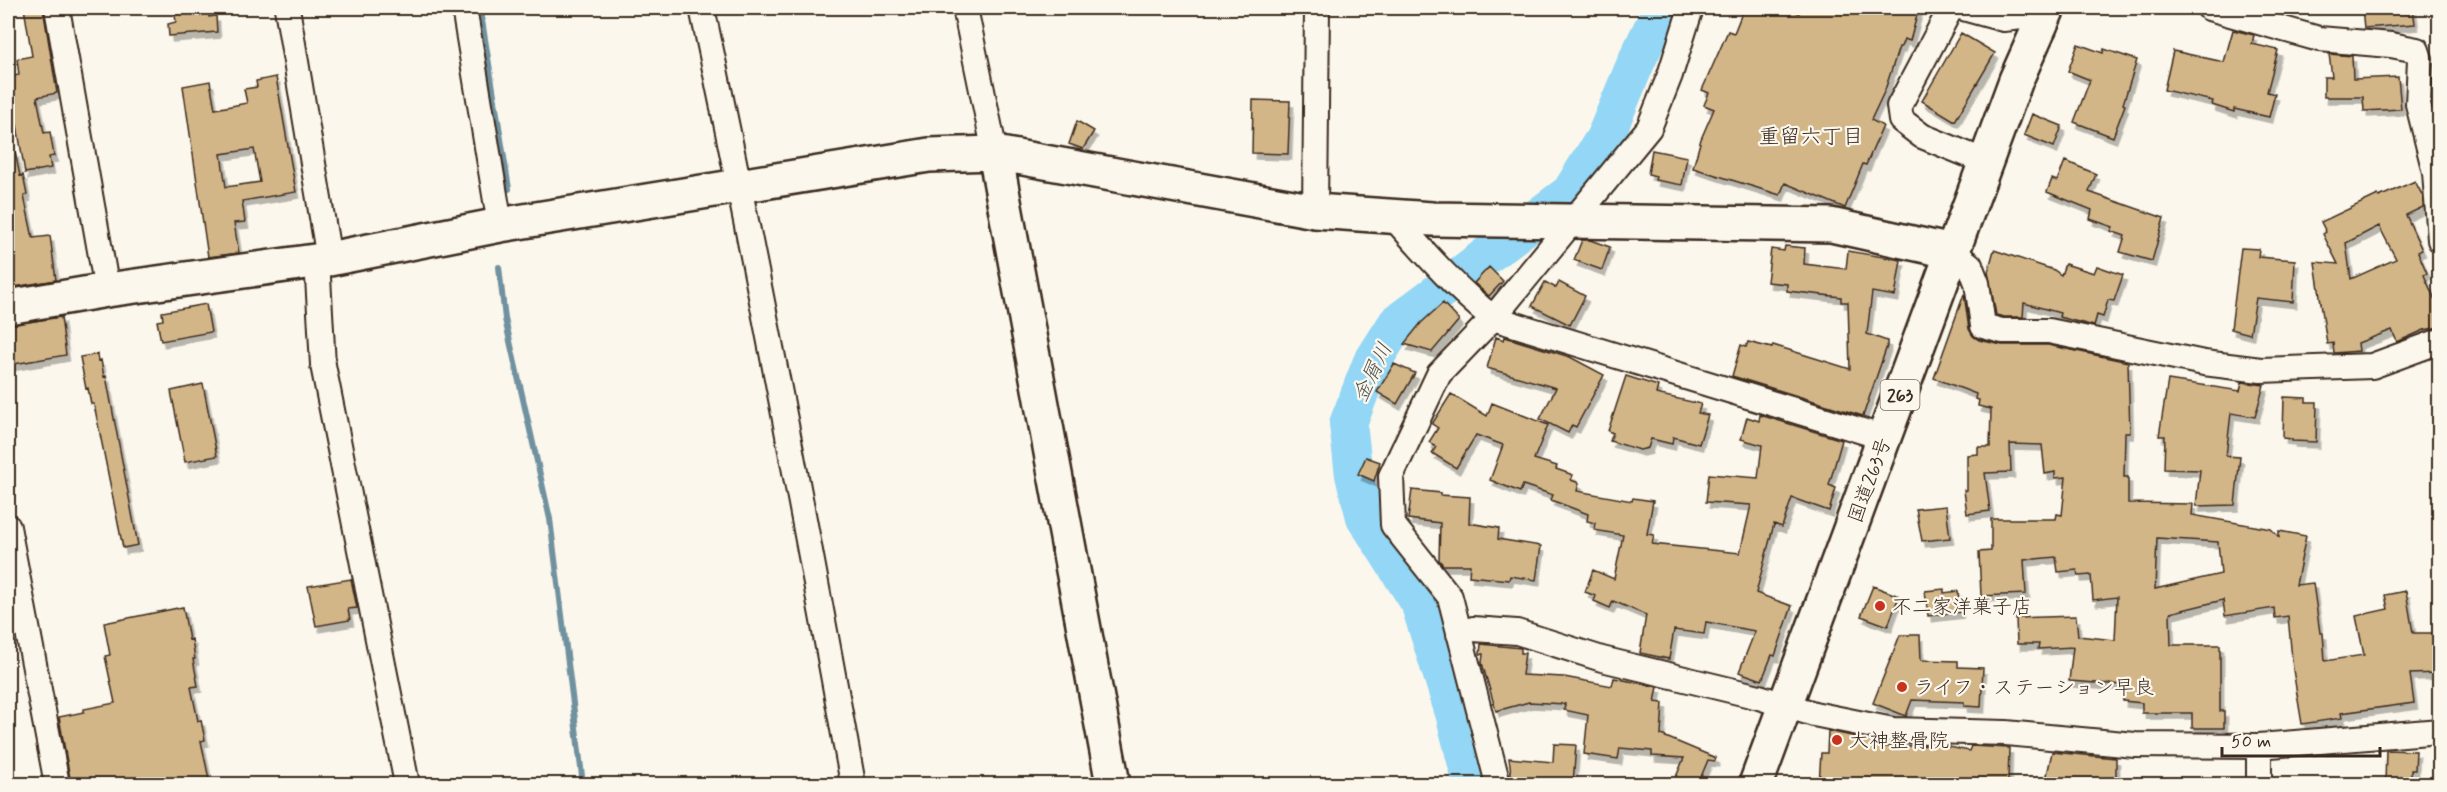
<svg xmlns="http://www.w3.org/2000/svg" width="2447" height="792" viewBox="0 0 2447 792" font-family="Mynerve,'Klee One',sans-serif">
<defs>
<filter id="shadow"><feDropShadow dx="3.5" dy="6" stdDeviation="0" flood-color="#0004"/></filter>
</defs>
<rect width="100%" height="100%" fill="#fbf7ec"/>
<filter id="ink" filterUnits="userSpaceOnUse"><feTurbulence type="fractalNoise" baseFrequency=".0167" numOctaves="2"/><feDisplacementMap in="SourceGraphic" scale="12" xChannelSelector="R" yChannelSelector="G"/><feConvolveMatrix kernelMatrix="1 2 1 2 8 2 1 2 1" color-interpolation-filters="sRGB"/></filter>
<g filter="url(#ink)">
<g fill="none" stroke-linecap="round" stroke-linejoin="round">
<path stroke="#70919f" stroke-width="6" d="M 480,8 L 509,189
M 499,267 L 505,319 L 550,519 L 583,784"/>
<path stroke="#93d6f5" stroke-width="38" d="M 1472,784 L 1454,713 L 1419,602 L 1365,517 L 1354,475 L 1348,424 L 1371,364 L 1397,323 L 1570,193 L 1605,137 L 1637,60 L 1662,8"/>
</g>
<path fill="#d3b688" stroke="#3b2a1e" stroke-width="1.5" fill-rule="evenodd" filter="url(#shadow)" d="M 24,8 L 43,8 L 57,93 L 37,97 L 44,133 L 50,132 L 54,156 L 49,157 L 51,168 L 25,173 L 17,125 L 8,127 L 8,107 L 14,106 L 8,77 L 19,75 L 17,59 L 32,56 Z
M 174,8 L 208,8 L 209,17 L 216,16 L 217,32 L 169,36 L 168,24 L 176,22 Z
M 1744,8 L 1785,8 L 1799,13 L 1801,8 L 1919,8 L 1910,41 L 1904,39 L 1901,47 L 1899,47 L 1885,90 L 1871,120 L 1883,126 L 1866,165 L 1863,164 L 1845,208 L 1785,183 L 1780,195 L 1693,168 L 1701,139 L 1714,109 L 1704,105 L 1709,93 L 1702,90 L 1728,31 L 1734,33 Z
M 2362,8 L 2413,8 L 2415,24 L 2364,28 Z
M 2233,30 L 2254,35 L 2252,44 L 2278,50 L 2267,92 L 2275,94 L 2269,117 L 2234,109 L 2234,112 L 2212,105 L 2213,101 L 2164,90 L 2173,51 L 2224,62 Z
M 1961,33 L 1995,53 L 1955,121 L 1922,101 Z
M 2078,44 L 2103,53 L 2104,49 L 2137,60 L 2123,104 L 2125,105 L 2113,137 L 2074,122 L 2090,80 L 2068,71 Z
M 2329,54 L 2352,56 L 2353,79 L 2398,77 L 2401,109 L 2364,111 L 2363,97 L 2324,97 L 2324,77 L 2332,77 Z
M 276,77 L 296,192 L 242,201 L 245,222 L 234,223 L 239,253 L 208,257 L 183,86 L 210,81 L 215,109 L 247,103 L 244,89 L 257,87 L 256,81 ZM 254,149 L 260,182 L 226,187 L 221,154 Z
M 1253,100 L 1290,101 L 1288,154 L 1252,153 Z
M 2032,114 L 2062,126 L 2054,147 L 2024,135 Z
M 1077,121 L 1094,131 L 1083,149 L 1069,144 Z
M 1652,150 L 1687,157 L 1682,185 L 1655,180 L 1656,176 L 1648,174 Z
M 15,152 L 20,176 L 23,175 L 27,195 L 24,196 L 33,238 L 50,236 L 56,280 L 8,288 L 8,153 Z
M 2065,161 L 2096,174 L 2089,192 L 2164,218 L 2152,261 L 2120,252 L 2125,236 L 2111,231 L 2113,227 L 2090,219 L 2092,210 L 2047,192 L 2052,179 L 2057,181 Z
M 2415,181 L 2423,197 L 2423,207 L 2406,215 L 2422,250 L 2418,252 L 2427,273 L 2424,275 L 2439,309 L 2439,327 L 2424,330 L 2397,342 L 2392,330 L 2358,343 L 2359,351 L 2334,353 L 2333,343 L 2327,344 L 2315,262 L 2338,264 L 2323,234 L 2326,232 L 2321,222 L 2378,195 L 2379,197 ZM 2379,226 L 2396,259 L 2351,279 L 2346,243 Z
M 1582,240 L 1590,240 L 1610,247 L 1602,270 L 1574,260 Z
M 1785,246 L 1805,248 L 1804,264 L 1846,269 L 1848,251 L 1901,260 L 1895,296 L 1872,292 L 1867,334 L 1887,341 L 1887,346 L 1863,416 L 1732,376 L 1741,345 L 1746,347 L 1748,342 L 1772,348 L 1773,345 L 1850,369 L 1848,302 L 1841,302 L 1841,297 L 1787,291 L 1787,284 L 1767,282 L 1771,249 L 1784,251 Z
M 2241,248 L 2259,249 L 2258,257 L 2295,260 L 2293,302 L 2256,298 L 2250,334 L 2231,329 Z
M 1994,250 L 2054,270 L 2061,275 L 2065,264 L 2094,273 L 2097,266 L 2123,275 L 2114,301 L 2108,300 L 2103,317 L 2097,315 L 2094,326 L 2059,317 L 2060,313 L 2024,303 L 2023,317 L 2004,317 L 1996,315 L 1988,272 Z
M 1489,267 L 1503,281 L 1489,296 L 1474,283 Z
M 1545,282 L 1556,288 L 1559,282 L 1585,296 L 1570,325 L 1532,306 Z
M 1964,294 L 1969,329 L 1973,336 L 1979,340 L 2002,345 L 2048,345 L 2128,362 L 2130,433 L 2125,433 L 2124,477 L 2128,477 L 2128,503 L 2193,504 L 2192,515 L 2271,529 L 2279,537 L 2279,531 L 2306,536 L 2296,585 L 2313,583 L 2320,633 L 2323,633 L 2325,661 L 2364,655 L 2356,616 L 2388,609 L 2385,595 L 2406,591 L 2413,633 L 2439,633 L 2439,673 L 2410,674 L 2414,703 L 2341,713 L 2342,718 L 2302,724 L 2293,670 L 2288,616 L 2275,618 L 2274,608 L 2225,616 L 2223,600 L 2170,613 L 2171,645 L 2220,645 L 2220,711 L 2224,711 L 2224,728 L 2192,728 L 2192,713 L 2142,713 L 2142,703 L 2123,701 L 2123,685 L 2069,681 L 2073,647 L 2038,649 L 2039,644 L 2017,644 L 2016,618 L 2076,616 L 2078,636 L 2115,640 L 2117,597 L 2093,600 L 2091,575 L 2078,576 L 2077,570 L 2058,572 L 2056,557 L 2024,560 L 2026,594 L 1981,596 L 1979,552 L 1991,551 L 1991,519 L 2056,519 L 2057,514 L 2062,515 L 2066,477 L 2055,478 L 2055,472 L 2045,474 L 2042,445 L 2010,444 L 2011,472 L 1985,473 L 1990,511 L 1967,514 L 1964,490 L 1967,490 L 1967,455 L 1978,454 L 1978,447 L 1990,447 L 1991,409 L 1978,406 L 1979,400 L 1975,399 L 1976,394 L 1934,378 ZM 2157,538 L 2218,542 L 2221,574 L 2155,589 Z
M 1443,303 L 1459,320 L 1432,352 L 1404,344 L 1421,323 Z
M 206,304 L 211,332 L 161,341 L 157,321 L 163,320 L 162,312 Z
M 61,317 L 66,355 L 8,365 L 8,325 Z
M 1496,337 L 1504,340 L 1505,337 L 1570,357 L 1604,375 L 1576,427 L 1572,425 L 1568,433 L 1540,419 L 1556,388 L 1487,368 Z
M 97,354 L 98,361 L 101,360 L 104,377 L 106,376 L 138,545 L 123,548 L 94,404 L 91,404 L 88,388 L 86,389 L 80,357 Z
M 1394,364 L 1415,373 L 1397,404 L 1377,392 Z
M 1626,376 L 1658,386 L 1656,394 L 1701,404 L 1698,413 L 1708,415 L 1699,444 L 1673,437 L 1672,444 L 1651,439 L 1648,448 L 1640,450 L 1610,441 L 1613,433 L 1608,431 Z
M 2168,380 L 2240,391 L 2242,382 L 2264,385 L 2255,417 L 2231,413 L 2226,456 L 2240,457 L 2235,505 L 2196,506 L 2200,470 L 2164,469 L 2165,436 L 2159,436 Z
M 203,384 L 217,456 L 185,462 L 171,391 Z
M 1451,394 L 1487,416 L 1492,403 L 1548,425 L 1534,459 L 1557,466 L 1556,469 L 1573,475 L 1571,480 L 1579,483 L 1577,491 L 1632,501 L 1633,498 L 1653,501 L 1647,534 L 1654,535 L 1652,544 L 1740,553 L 1751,505 L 1706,502 L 1709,474 L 1758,478 L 1762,445 L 1741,439 L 1747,417 L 1759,421 L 1760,415 L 1842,440 L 1829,485 L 1836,488 L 1829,511 L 1792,498 L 1782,527 L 1774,524 L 1756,593 L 1792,606 L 1775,656 L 1772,655 L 1762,680 L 1739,672 L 1755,631 L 1706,622 L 1704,634 L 1674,630 L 1669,659 L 1640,653 L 1646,615 L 1613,601 L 1610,608 L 1594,601 L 1596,596 L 1585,592 L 1593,570 L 1614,579 L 1623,535 L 1594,530 L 1595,523 L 1587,521 L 1588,514 L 1551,500 L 1553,495 L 1523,485 L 1520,492 L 1490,480 L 1503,445 L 1476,435 L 1456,468 L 1432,453 L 1436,447 L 1429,442 L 1438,428 L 1432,424 Z
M 2284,397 L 2306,398 L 2306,402 L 2317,402 L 2316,442 L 2292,441 L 2292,439 L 2283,438 Z
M 1366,457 L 1380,462 L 1374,481 L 1358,474 Z
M 1412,490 L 1441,493 L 1440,495 L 1470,497 L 1469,523 L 1499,528 L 1498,539 L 1541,546 L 1536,580 L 1510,576 L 1509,580 L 1469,576 L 1470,565 L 1443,565 L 1439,560 L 1440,523 L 1408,519 Z
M 1946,506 L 1950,538 L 1922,541 L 1916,509 Z
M 351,579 L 357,608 L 348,609 L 350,620 L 316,626 L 308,586 Z
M 1873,586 L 1899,596 L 1888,626 L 1861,616 Z
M 1944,589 L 1944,593 L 1958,591 L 1960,612 L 1928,616 L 1925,591 Z
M 183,607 L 189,640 L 192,639 L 195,659 L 193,659 L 198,686 L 191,687 L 198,721 L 201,720 L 205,740 L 201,741 L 210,784 L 169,784 L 168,778 L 132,784 L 71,784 L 59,717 L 84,712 L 84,709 L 115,703 L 105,656 L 110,655 L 104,623 Z
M 1900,635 L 1920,635 L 1921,660 L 1958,661 L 1958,667 L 1983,668 L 1981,707 L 1964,706 L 1964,702 L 1912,700 L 1906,716 L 1873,703 Z
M 1481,644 L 1521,648 L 1521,653 L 1525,653 L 1522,675 L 1564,677 L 1612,686 L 1614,678 L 1658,687 L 1655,702 L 1663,703 L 1661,735 L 1716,758 L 1715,761 L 1708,760 L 1698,784 L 1673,784 L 1684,758 L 1652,756 L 1652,751 L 1620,748 L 1618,759 L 1584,754 L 1588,715 L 1564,710 L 1565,704 L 1529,702 L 1496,711 L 1482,663 L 1483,654 L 1480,654 Z
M 1828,731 L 1876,741 L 1875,747 L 1939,745 L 1969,751 L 1971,746 L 2009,748 L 2008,784 L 1989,784 L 1989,783 L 1819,784 L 1821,753 L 1827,753 Z
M 1554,744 L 1576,745 L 1573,784 L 1512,781 L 1509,758 L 1553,762 Z
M 2386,750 L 2416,751 L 2415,770 L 2411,770 L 2411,784 L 2385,784 Z
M 2052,752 L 2116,758 L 2116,784 L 2045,784 Z"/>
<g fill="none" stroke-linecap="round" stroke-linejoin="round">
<g stroke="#3b2a1e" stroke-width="28">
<path id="street" d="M 57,8 L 107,290
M 287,8 L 329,259
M 464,8 L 500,225
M 702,8 C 757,266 806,525 853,784
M 965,8 L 995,153
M 1951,8 L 1899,106 L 1901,120 L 1922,136 L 1986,162
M 1963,8 L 2003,19 L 2023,17 L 2041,23
M 2209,8 L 2319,39 L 2391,45 L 2417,50 L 2420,59 L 2418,104 L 2435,172 L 2440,240
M 1315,211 L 1317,8
M 1393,217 C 1425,253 1455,288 1493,318 L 1885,438
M 1953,252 L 1970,265 L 1977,283 L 1983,326 L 2002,331 L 2049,331 L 2204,363 L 2261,370 L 2372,366 L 2440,341
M 317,260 L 323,365 L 407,784
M 8,527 L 57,784
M 1459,634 L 1473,629 L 1517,632 L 1602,659 L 1759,697 L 1814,714 L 1893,730 L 2006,733 L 2135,745 L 2259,746 L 2440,731
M 1498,784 L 1450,597 L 1393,525 L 1391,476 L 1439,374 L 1493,318 L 1649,128 L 1670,75 L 1691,8
M 2259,784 L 2259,746"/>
</g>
<g stroke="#3b2a1e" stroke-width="38">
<path id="secondary" d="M 995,153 L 1113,784
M 8,307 L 107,290 L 329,259 L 500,225 L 929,155 L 995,153 L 1315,211 L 1432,219 L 1831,225 L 1953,252"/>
</g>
<g stroke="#3b2a1e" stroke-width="38">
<path id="highway" d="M 1756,784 L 2016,80 L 2048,8"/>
</g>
<use href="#street" stroke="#fbf7ec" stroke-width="24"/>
<use href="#secondary" stroke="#fbf7ec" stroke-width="33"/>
<use href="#highway" stroke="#fbf7ec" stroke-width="33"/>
</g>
</g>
<g fill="#c8321e" stroke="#fbf7ec" stroke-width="2">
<circle cx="1880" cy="606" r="6"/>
<circle cx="1902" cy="687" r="6"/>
<circle cx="1837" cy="740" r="6"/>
</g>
<g text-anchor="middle" stroke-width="4.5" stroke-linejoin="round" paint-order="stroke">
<rect fill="#fbf7ec" stroke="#75685c" stroke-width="1.5" x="1880.5" y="380" width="39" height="30" rx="4.5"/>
<g font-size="18" font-weight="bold" fill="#3b2a1e">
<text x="1900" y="401">263</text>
</g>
<g font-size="20" fill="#3b2a1e" stroke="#fbf7ec">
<text transform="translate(1869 480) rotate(-70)" y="7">国道263号</text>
</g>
<g font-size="20" fill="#3b2a1e" stroke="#fbf7ec" text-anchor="start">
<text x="1892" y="613">不二家洋菓子店</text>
<text x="1914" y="694">ライフ・ステーション早良</text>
<text x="1849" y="747">大神整骨院</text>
</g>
<g font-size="21" fill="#3b2a1e" stroke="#fbf7ec">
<text x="1811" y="143">重留六丁目</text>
</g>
<g font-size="21" font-style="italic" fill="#515554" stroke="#fbf7ec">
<text transform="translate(1372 372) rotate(-64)" y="7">金屑川</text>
</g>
</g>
<rect width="2447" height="792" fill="none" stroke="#fbf7ec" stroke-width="30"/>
<rect x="15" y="15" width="2417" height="762" fill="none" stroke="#3b2a1e" stroke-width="2" filter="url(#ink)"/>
<path d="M2222 747v9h158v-9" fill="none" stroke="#3b2a1e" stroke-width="3"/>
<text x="2231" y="747" font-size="18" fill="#3b2a1e" stroke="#fbf7ec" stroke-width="4.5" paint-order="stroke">50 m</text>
</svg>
